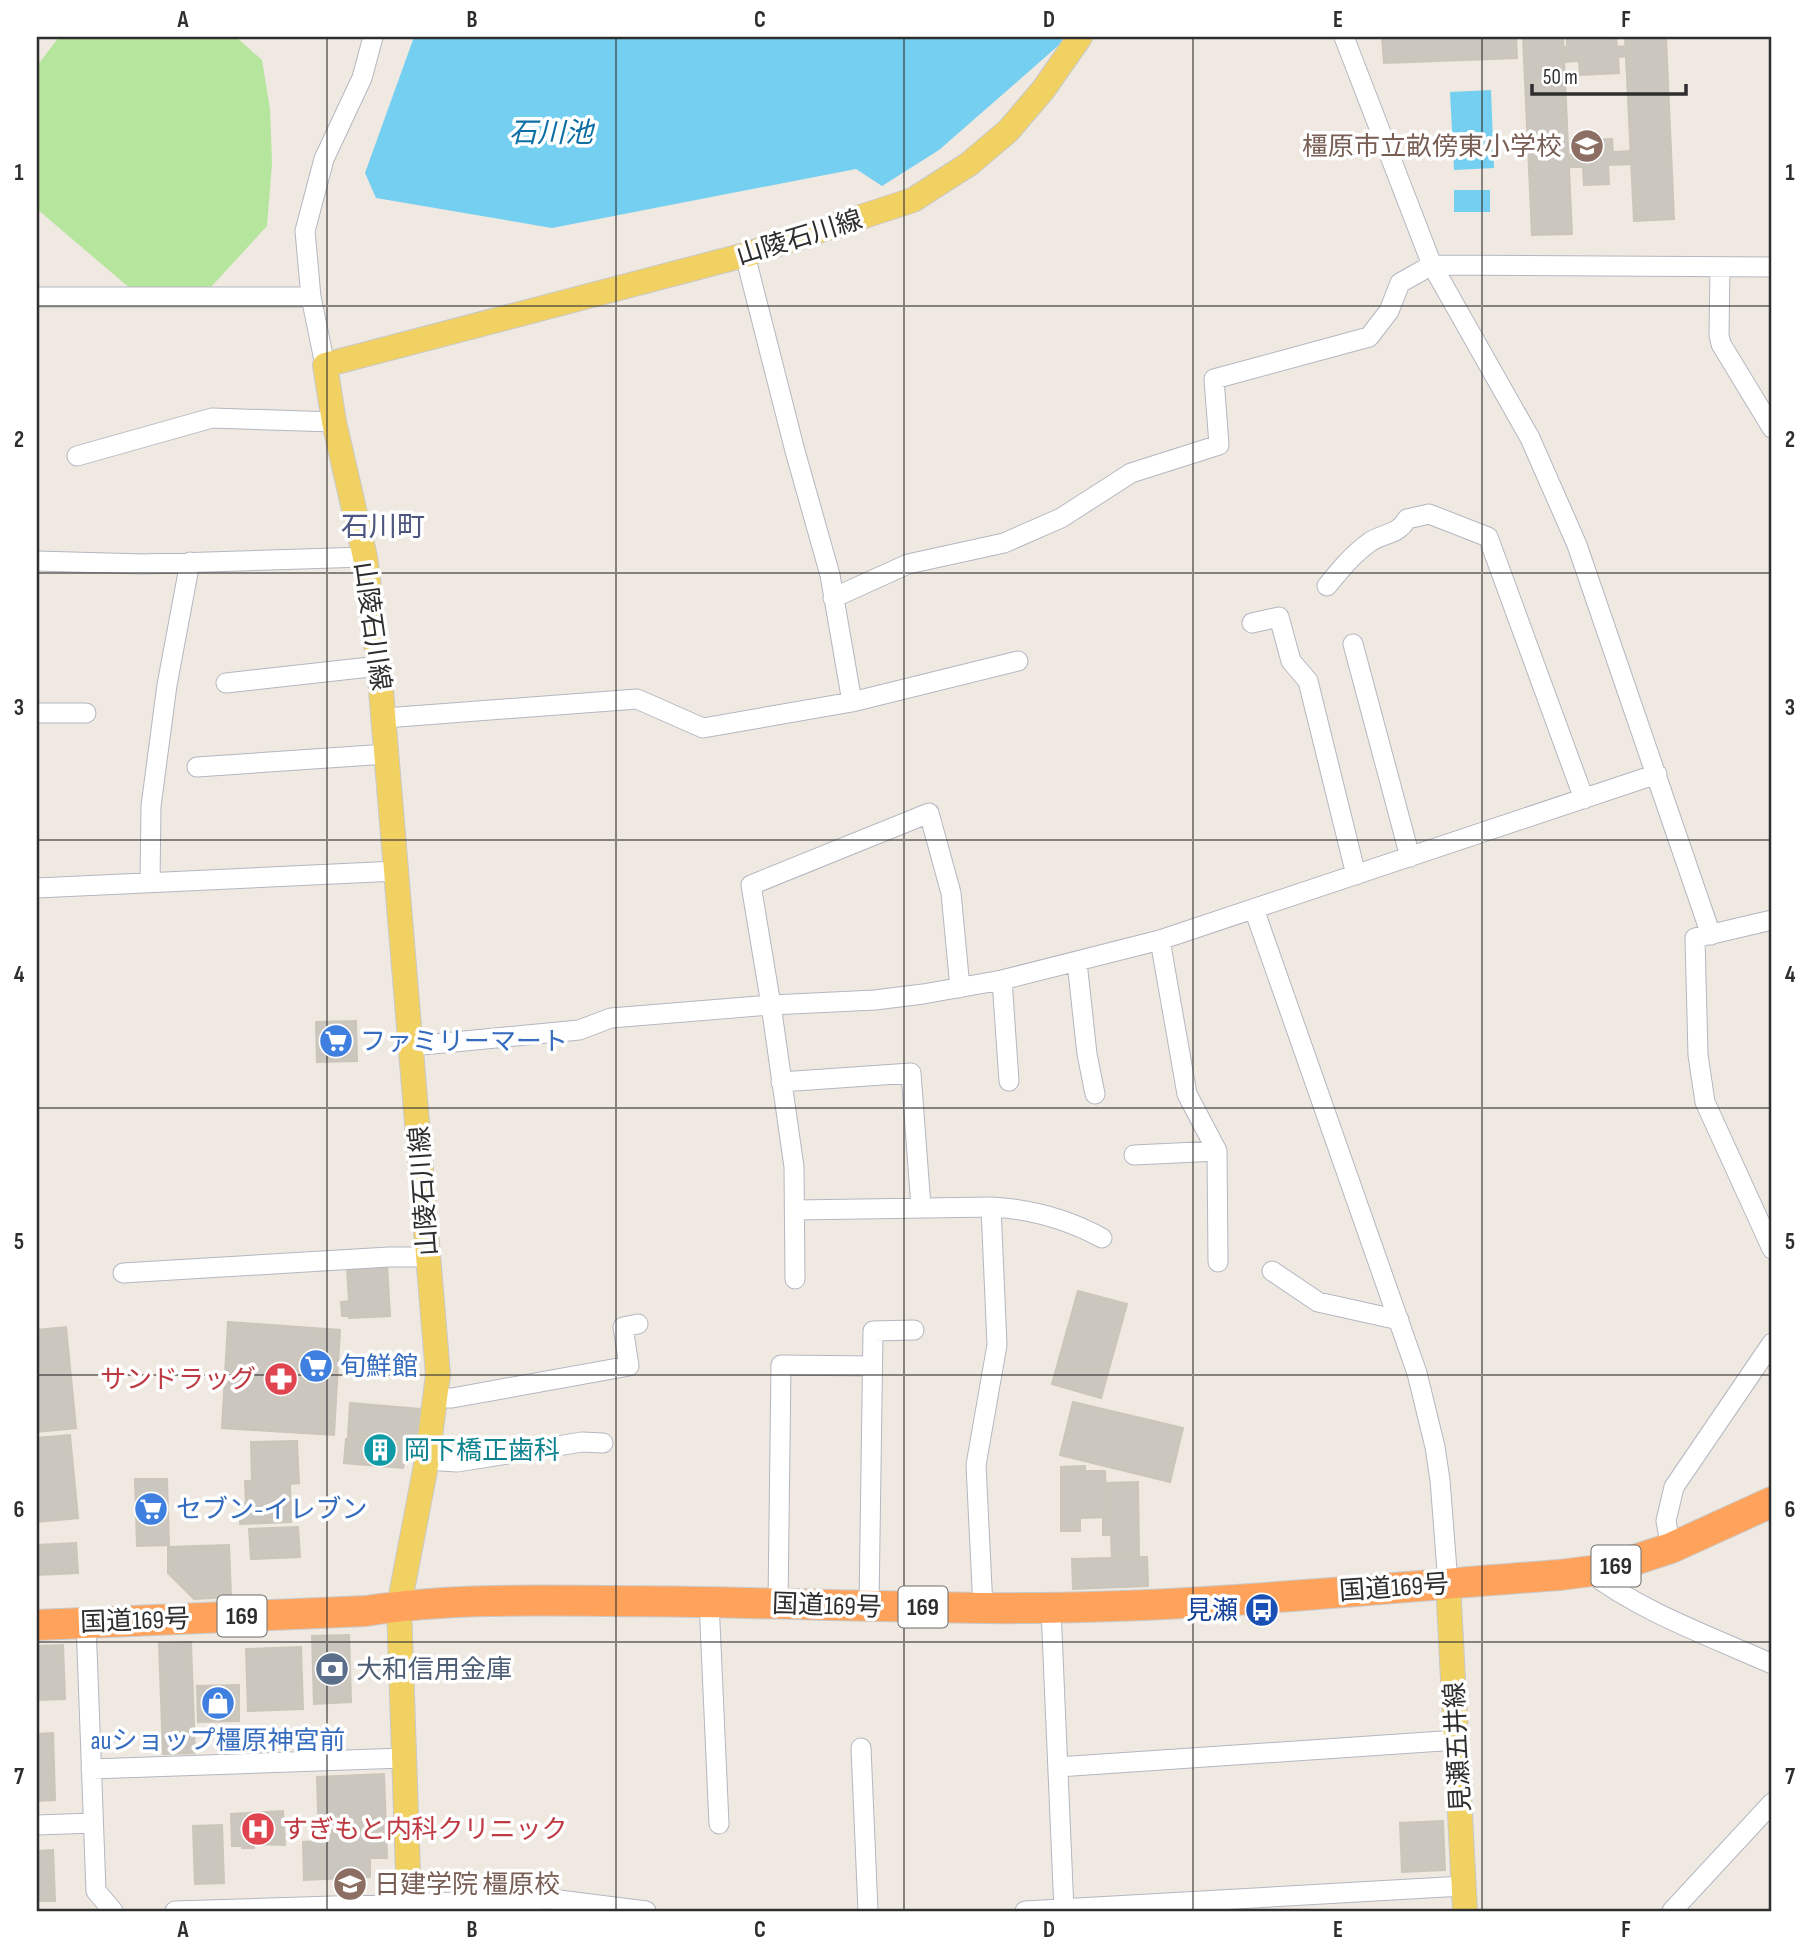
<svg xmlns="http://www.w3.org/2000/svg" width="1809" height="1948" viewBox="0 0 1809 1948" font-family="'Sofia Sans Condensed','Noto Sans JP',sans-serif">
<rect width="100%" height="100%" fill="#efe9e1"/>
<path fill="#b6e59e" d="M 59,37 L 236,37 L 262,60 L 270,109 L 272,163 L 267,226 L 211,287 L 132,290 L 37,209 L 37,66 Z"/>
<path fill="#75cff0" d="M 414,37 L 1064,37 L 1059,45 L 939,150 L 882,186 L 856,169 L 552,228 L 376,198 L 365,173 Z
M 1491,90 L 1494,168 L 1454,170 L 1450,92 Z
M 1454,190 L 1490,190 L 1490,212 L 1454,212 Z"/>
<path fill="#cbc7bf" stroke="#cbc5ba" stroke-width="2" d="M 1382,37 L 1516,37 L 1517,58 L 1384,63 Z
M 1523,37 L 1563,37 L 1572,234 L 1532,235 Z
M 1567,37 L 1616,37 L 1617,47 L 1626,46 L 1627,56 L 1618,57 L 1619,73 L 1580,75 L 1579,61 L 1564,62 L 1563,47 L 1567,47 Z
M 1625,37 L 1666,37 L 1674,219 L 1634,221 Z
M 1612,139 L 1613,152 L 1631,151 L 1631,164 L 1608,165 L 1609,184 L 1584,185 L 1583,167 L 1569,167 L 1568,155 L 1586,154 L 1585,140 Z
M 356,1021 L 357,1061 L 317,1062 L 316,1022 Z
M 387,1264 L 390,1316 L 349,1318 L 349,1316 L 342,1316 L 341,1302 L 349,1301 L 347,1267 Z
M 1078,1291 L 1127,1304 L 1101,1398 L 1052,1384 Z
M 228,1322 L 340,1330 L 334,1435 L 222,1428 Z
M 66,1327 L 76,1428 L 37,1432 L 37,1330 Z
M 1073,1402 L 1183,1428 L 1170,1482 L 1060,1455 Z
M 350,1403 L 420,1409 L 417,1442 L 348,1437 Z
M 70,1435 L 78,1518 L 38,1522 L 37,1438 Z
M 346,1439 L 414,1444 L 413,1456 L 405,1460 L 403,1468 L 344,1463 Z
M 297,1441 L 299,1483 L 290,1484 L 291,1522 L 240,1524 L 239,1503 L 246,1503 L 245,1481 L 252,1481 L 251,1442 Z
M 1085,1466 L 1085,1471 L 1105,1471 L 1107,1517 L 1080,1518 L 1080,1531 L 1061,1531 L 1061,1467 Z
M 135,1479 L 167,1479 L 169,1545 L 137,1546 Z
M 1138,1482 L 1139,1557 L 1112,1558 L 1111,1535 L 1103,1535 L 1103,1517 L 1107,1517 L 1106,1483 Z
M 298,1527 L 300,1557 L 251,1559 L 249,1529 Z
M 76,1543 L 78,1573 L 37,1575 L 37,1545 Z
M 229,1545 L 231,1597 L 194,1599 L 168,1573 L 168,1547 Z
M 1147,1557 L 1148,1586 L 1073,1589 L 1072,1559 Z
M 349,1635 L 351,1702 L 314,1704 L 312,1636 Z
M 191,1642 L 195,1753 L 163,1754 L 159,1643 Z
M 63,1645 L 65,1699 L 37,1700 L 37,1646 Z
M 301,1647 L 303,1709 L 248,1711 L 246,1649 Z
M 239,1685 L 239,1721 L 198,1722 L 197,1686 Z
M 53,1733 L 55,1800 L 37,1801 L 37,1734 Z
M 384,1774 L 387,1858 L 370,1858 L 370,1877 L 304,1880 L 303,1842 L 319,1841 L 317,1777 Z
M 283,1811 L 285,1845 L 254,1844 L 254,1848 L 242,1848 L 242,1846 L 232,1846 L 231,1814 Z
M 1443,1821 L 1445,1870 L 1402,1872 L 1400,1823 Z
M 222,1825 L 224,1883 L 195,1884 L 193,1826 Z
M 53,1850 L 55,1901 L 37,1901 L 37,1851 Z"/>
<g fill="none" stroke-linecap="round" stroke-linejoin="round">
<g stroke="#b4b7c1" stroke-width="21">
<path id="minor" d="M 1344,37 L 1432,265 L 1530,438 L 1577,545 L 1711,935
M 745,255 L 795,451 L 830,575 L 852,702
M 1720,267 L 1719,335 L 1721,344 L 1772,428
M 37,297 L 311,297
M 325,365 L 311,297 L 305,231 L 324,159 L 362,78 L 373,37
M 77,456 L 212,418 L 334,422
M 37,561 L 143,564 L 365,557
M 1327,586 C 1340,570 1353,554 1370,542 C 1385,532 1397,536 1407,519 L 1429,514 L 1488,537 L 1584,799
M 833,598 L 908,564 L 1004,543 L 1061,518 L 1131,473 L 1219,445 L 1214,379 L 1369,337 L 1389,311 L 1400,283 L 1432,265 L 1772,267
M 1252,623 L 1279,617 L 1291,661 L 1308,681 L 1356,875
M 1353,644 L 1410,857
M 226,683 L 379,666
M 37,713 L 86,713
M 385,718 L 637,699 L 703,728 L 852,702 L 1018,661
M 197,767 L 387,754
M 150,882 L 151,806 L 167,685 L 190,562
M 37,888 L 397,871
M 1254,909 L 1417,1373 L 1435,1447 L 1440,1480 L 1448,1583
M 1772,920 L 1695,938 L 1698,1055 L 1705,1102 L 1772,1249
M 1160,940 L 1187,1094 L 1217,1151 L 1218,1262
M 1077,962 L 1087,1054 L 1095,1094
M 1002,980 L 1009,1081
M 412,1046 L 579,1030 L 611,1018 L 771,1005 L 875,1000 L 923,994 L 1002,980 L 1160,940 L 1657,774
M 781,1082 L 911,1073 L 921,1207
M 1134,1155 L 1217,1151
M 991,1207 C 1032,1209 1067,1219 1102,1238
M 796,1210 L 991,1207 L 997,1345 L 976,1465 L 983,1608
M 1272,1271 L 1318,1302 L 1399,1320
M 123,1273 L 389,1257 L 428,1257
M 795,1279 L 794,1167 L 771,1005 L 751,885 L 929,813 L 951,893 L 960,988
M 435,1398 L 452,1398 L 629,1366 L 623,1327 L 638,1324
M 427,1460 L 457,1462 L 582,1442 L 603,1443
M 1671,1548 L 1666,1521 L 1674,1487 L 1772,1343
M 1588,1571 C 1641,1612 1712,1637 1772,1664
M 709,1601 L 719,1824
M 778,1603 L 781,1365 L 872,1366
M 869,1607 L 873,1331 L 914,1330
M 1051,1609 L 1064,1911
M 86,1622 L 96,1891 L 113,1911
M 861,1748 L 868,1911
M 1058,1767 L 1457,1740
M 91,1769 L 404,1758
M 37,1825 L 93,1823
M 381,1904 L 408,1873
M 175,1911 L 551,1899 L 646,1911
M 1025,1911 L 1463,1886
M 1672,1911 L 1772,1803"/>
</g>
<g stroke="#c9c9c9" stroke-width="26">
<path id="major" d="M 1448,1583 L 1465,1911
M 408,1873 L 399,1606 L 427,1460 L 438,1375 L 379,666 L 365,557 L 334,422 L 325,365 L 745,255 L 913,200 L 969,164 L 1008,131 L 1043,90 L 1080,37"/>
</g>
<g stroke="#c9c9c9" stroke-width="32">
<path id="highway" d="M 37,1625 L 366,1611 C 442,1599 528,1600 605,1601 C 732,1601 858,1607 984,1608 C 1176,1610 1368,1589 1560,1575 L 1607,1569 L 1671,1548 L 1772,1502"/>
</g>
<use href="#minor" stroke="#fff" stroke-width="19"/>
<use href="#major" stroke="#f2d163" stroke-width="24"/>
<use href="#highway" stroke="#ffa35c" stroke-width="30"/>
</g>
<path fill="none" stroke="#2e2e2e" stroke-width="2" stroke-opacity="0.55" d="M 327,37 L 327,1911M 616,37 L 616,1911M 904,37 L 904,1911M 1193,37 L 1193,1911M 1482,37 L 1482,1911M 37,306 L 1772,306M 37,573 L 1772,573M 37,840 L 1772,840M 37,1108 L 1772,1108M 37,1375 L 1772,1375M 37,1642 L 1772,1642"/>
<defs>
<g id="school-disc" transform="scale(1.75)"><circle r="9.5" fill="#8d6e63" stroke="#fff"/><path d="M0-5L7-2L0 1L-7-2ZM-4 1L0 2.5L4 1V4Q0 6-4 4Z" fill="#fff"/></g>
<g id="supermarket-disc" transform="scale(1.75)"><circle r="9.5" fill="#3f7fe0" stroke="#fff"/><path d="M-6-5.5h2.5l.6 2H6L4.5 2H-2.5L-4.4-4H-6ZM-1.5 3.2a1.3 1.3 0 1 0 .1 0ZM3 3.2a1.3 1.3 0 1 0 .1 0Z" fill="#fff"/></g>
<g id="pharmacy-disc" transform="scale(1.75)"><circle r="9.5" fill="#e0444e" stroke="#fff"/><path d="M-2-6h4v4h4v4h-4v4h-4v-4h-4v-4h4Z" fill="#fff"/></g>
<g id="building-disc" transform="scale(1.75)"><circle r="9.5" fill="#0f9aa8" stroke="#fff"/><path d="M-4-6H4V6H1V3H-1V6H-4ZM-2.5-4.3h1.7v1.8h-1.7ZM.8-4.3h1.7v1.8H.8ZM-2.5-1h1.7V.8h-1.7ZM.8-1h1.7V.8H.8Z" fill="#fff"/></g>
<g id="bus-disc" transform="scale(1.75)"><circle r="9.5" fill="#1a4fb4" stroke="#fff"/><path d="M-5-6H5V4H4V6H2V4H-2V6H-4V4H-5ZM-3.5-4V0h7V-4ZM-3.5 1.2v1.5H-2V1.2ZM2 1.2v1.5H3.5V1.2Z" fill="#fff"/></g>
<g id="bank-disc" transform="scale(1.75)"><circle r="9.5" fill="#5c6f8a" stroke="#fff"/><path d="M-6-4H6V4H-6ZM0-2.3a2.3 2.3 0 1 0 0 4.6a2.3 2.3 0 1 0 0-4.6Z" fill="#fff"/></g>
<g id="shop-disc" transform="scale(1.75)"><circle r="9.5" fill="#3f7fe0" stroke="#fff"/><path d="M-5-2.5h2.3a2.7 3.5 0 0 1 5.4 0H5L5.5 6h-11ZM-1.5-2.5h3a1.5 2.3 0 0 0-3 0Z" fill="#fff"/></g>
<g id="hospital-disc" transform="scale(1.75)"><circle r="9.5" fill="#e0444e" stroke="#fff"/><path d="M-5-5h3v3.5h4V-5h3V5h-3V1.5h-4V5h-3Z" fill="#fff"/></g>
</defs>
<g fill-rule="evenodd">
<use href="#school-disc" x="1587" y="146"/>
<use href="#supermarket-disc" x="336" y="1041"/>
<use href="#supermarket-disc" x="316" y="1366"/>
<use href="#pharmacy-disc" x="281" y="1379"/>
<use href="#building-disc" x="380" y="1450"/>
<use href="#supermarket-disc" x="151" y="1509"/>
<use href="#bus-disc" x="1262" y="1610"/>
<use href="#bank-disc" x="332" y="1669"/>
<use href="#shop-disc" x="218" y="1703"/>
<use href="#hospital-disc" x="258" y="1829"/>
<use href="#school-disc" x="350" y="1884"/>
</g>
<g text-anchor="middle" stroke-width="7" stroke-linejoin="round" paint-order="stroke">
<g fill="#fff" stroke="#6d6d6d" stroke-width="2">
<rect x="1591.5" y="1545.5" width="49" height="41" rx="5"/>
<rect x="898.5" y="1586.5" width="49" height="41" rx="5"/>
<rect x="217.5" y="1595.5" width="49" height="41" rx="5"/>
</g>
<g font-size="24" font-weight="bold" fill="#2e2e2e">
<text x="1616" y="1574">169</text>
<text x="923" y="1615">169</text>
<text x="242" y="1624">169</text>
</g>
<g font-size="26" fill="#785e54" stroke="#fff" text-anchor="end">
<text x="1562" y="155">橿原市立畝傍東小学校</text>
<text x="374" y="1893" text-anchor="start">日建学院 橿原校</text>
</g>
<g font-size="26" fill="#2e2e2e" stroke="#fff">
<text transform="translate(799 237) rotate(-17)" y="9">山陵石川線</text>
<text transform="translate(373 626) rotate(82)" y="9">山陵石川線</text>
<text transform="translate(423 1191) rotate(-94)" y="9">山陵石川線</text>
<text transform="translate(1394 1587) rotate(-4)" y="9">国道169号</text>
<text transform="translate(827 1605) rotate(2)" y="9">国道169号</text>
<text transform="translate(135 1620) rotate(-2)" y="9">国道169号</text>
<text transform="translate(1457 1747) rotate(-93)" y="9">見瀬五井線</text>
</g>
<g font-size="26" fill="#366cbe" stroke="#fff" text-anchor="start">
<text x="360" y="1050">ファミリーマート</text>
<text x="340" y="1375">旬鮮館</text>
<text x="176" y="1518">セブン-イレブン</text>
<text x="218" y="1749" text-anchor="middle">auショップ橿原神宮前</text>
</g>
<g font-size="26" fill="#be3a42" stroke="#fff" text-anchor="end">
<text x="256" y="1388">サンドラッグ</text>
<text x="282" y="1838" text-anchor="start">すぎもと内科クリニック</text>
</g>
<g font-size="26" fill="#0d838f" stroke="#fff" text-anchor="start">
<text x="404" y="1459">岡下橋正歯科</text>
</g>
<g font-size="26" fill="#164399" stroke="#fff" text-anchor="end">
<text x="1238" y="1619">見瀬</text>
</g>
<g font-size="26" fill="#4e5e75" stroke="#fff" text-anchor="start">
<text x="356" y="1678">大和信用金庫</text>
</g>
<g font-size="28" font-style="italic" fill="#0d6fa3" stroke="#fff">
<text x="551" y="142">石川池</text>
</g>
<g font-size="28" fill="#4d5680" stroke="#fff">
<text x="383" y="536">石川町</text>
</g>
</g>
<rect width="1809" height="1948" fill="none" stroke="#ffffff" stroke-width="77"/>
<path d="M1532 84v10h154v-10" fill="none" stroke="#2e2e2e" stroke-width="3.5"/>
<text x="1543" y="84" font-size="21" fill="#2e2e2e" stroke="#ffffff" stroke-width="5" paint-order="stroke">50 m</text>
<rect x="38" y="38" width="1732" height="1872" fill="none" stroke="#2e2e2e" stroke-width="2.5"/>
<g font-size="23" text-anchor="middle" font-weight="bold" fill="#2e2e2e">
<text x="183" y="27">A</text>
<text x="472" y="27">B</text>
<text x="760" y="27">C</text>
<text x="1049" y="27">D</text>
<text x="1338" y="27">E</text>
<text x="1626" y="27">F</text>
<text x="19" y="180">1</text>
<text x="1790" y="180">1</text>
<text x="19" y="447">2</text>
<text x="1790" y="447">2</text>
<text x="19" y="715">3</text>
<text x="1790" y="715">3</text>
<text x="19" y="982">4</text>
<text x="1790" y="982">4</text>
<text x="19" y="1249">5</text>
<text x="1790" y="1249">5</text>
<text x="19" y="1517">6</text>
<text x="1790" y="1517">6</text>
<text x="19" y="1784">7</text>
<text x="1790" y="1784">7</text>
<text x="183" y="1937">A</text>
<text x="472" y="1937">B</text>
<text x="760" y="1937">C</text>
<text x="1049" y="1937">D</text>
<text x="1338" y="1937">E</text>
<text x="1626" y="1937">F</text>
</g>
</svg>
